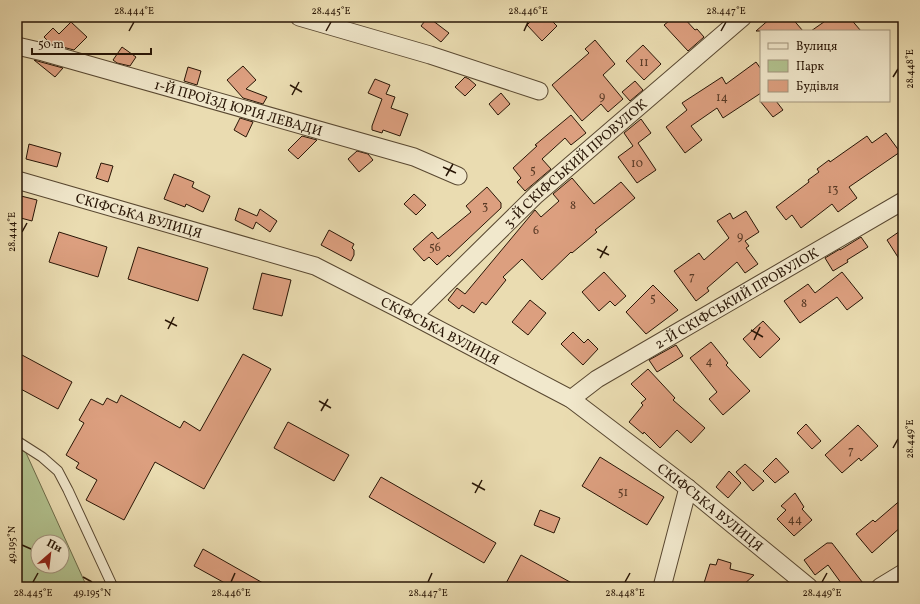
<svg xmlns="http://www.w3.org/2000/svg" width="920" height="604" viewBox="0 0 920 604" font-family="Vollkorn,serif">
<rect width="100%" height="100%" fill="#eadcb1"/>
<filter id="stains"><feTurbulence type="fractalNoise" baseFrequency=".005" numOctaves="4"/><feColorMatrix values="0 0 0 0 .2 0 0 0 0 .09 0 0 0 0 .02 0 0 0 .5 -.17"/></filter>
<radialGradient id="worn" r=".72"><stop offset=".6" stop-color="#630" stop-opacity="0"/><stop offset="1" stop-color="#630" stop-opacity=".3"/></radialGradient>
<path fill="#b2c28f" stroke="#6e6c4a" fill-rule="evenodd" d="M 17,441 L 22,444 L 87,587 L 17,587 ZM 38,542 L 62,542 L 62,566 L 38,566 Z"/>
<path fill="#dc9f7f" stroke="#291606" d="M 428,17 L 449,33 L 441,42 L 421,26 Z
M 535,17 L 548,17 L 557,26 L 542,41 L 527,25 Z
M 674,17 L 683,17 L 695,30 L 697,29 L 704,37 L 688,51 L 664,25 Z
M 772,17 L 791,17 L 803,31 L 756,31 Z
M 831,17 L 849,17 L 861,31 L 811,31 Z
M 71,22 L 87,37 L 74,50 L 51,44 L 44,37 L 53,28 L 59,34 Z
M 595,40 L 615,64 L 603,75 L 623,99 L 608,112 L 601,104 L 582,121 L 552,85 L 589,53 L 585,49 Z
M 643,45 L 661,64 L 644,80 L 626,61 Z
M 122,47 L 136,57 L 130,66 L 117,63 L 113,60 Z
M 34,60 L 41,62 L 63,68 L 55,77 Z
M 756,62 L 761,69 L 761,93 L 723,118 L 717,108 L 691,126 L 702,140 L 685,153 L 666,127 L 687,110 L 682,103 L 722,77 L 726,84 Z
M 243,66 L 256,80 L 246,89 L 267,97 L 263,104 L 243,98 L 227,80 Z
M 188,67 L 201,71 L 197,85 L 184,81 Z
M 465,77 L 469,79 L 476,85 L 465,96 L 455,87 Z
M 375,79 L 390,85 L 386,94 L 395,97 L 391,108 L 408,114 L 400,136 L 383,130 L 382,133 L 372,130 L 372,126 L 382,99 L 368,93 Z
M 635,81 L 643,90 L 630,101 L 622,92 Z
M 501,93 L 510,104 L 498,115 L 489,104 Z
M 760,101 L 776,101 L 783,110 L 773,117 Z
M 571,115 L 586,133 L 571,145 L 565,138 L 542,159 L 551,169 L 525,191 L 517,182 L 521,178 L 513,168 L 537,146 L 535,145 Z
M 240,118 L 253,122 L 246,137 L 234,130 Z
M 641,119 L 651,133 L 638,143 L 656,170 L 637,183 L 618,157 L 633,146 L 624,133 Z
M 886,133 L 900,152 L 849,187 L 857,198 L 838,212 L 832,204 L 801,228 L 792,215 L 786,220 L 776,207 L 809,182 L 808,180 L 819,172 L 817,169 L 829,160 L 830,162 L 867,136 L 872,143 Z
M 302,136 L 317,140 L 298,159 L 288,150 Z
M 29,144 L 61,153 L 57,167 L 26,159 Z
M 357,151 L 368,154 L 373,160 L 359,172 L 348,159 Z
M 101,163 L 113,166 L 108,182 L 96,178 Z
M 174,174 L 194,182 L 192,187 L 210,196 L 203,212 L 186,204 L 185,207 L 164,199 Z
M 572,178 L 594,204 L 621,182 L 635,198 L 595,230 L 597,232 L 572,253 L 571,252 L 542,280 L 522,259 L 503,277 L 506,280 L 486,305 L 482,302 L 474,313 L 462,305 L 459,309 L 448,300 L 457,288 L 465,294 L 535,210 L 541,217 L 559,201 L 553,194 Z
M 487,187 L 501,203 L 501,208 L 449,257 L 448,255 L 437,265 L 429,257 L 424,261 L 413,249 L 432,232 L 438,239 L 471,212 L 466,206 Z
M 414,194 L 426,205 L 416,215 L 404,204 Z
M 17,195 L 37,200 L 32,221 L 17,217 Z
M 239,208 L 257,216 L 260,209 L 277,221 L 270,232 L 256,222 L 253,229 L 235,220 Z
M 746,211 L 759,232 L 745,241 L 749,246 L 746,248 L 758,264 L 745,273 L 737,262 L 707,288 L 709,291 L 696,301 L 674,271 L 699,253 L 704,260 L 729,238 L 717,221 L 730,213 L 733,219 Z
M 903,229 L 903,265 L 887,240 Z
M 329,230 L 354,244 L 352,248 L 354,250 L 354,255 L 351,261 L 321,245 Z
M 59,232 L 107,247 L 98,277 L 49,262 Z
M 861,237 L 868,247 L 847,260 L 848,262 L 833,271 L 825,258 L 840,249 L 840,250 Z
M 138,247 L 208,268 L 198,301 L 128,279 Z
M 604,272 L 626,296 L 615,306 L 610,301 L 599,311 L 582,292 Z
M 842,272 L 863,298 L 847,310 L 837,297 L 800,323 L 784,301 L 808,284 L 815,293 Z
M 262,273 L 291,280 L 282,316 L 253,309 Z
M 653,285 L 678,310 L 646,334 L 626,312 Z
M 530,300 L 546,313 L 528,335 L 512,322 Z
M 763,321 L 780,339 L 760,358 L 743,339 Z
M 573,332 L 584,343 L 588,339 L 598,349 L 583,365 L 561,344 Z
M 711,342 L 728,363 L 726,365 L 750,391 L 723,415 L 709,399 L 717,392 L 690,358 Z
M 676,345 L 683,356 L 657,372 L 649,360 Z
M 243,354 L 271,369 L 204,489 L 155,462 L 124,520 L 86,500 L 97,480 L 76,468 L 79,463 L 66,455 L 84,423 L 79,420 L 91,399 L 103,405 L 107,398 L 117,403 L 121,395 L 180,428 L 184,421 L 200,431 Z
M 22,355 L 72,382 L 58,409 L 17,387 L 17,365 Z
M 648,369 L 675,398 L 673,400 L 705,428 L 691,443 L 677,430 L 660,448 L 644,432 L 643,434 L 629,422 L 643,405 L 641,403 L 646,399 L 631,384 Z
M 288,422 L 349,455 L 334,481 L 274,448 Z
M 806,424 L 821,441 L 812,449 L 797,433 Z
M 858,425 L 878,446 L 861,461 L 859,458 L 842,473 L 825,455 Z
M 600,457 L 664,497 L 647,525 L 582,486 Z
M 776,458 L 789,472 L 775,483 L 763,471 Z
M 745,464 L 764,481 L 753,491 L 736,472 Z
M 729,471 L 741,483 L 728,498 L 716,487 Z
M 381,477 L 496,543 L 484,563 L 369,497 Z
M 795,493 L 804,507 L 802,509 L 812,520 L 794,536 L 777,519 L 786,510 L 781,506 Z
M 903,498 L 903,525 L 872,553 L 856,534 L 873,520 L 875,522 Z
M 540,510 L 560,518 L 554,533 L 534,525 Z
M 827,543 L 832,543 L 866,587 L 844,587 L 828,565 L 815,575 L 804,560 Z
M 203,549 L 270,587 L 232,587 L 194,566 Z
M 521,555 L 579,587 L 504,587 Z
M 718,559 L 731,563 L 730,569 L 754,575 L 741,587 L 718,587 L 704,583 L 710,564 L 716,565 Z"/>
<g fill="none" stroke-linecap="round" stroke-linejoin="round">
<g stroke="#594831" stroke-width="11">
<path id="lane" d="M 17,441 L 42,457 L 58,471 L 68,490 L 113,587"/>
</g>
<g stroke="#594831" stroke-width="19">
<g id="street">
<path d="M 299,17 L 430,55 L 539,91"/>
<path id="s1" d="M 17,46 L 43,52 L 414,157 L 458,176"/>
<path id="s2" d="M 17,180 L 315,266 L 413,316 L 571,399 L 688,488 L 809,587"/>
<path id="s3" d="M 413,316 L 536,195 L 743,17"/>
<path id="s4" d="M 571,399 L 597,379 L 903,201"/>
<path d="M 662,587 L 688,488"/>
<path d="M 880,587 L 903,573"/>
</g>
</g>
<use href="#lane" stroke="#f1e8cc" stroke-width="9"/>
<use href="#street" stroke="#f1e8cc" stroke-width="17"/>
</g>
<path fill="none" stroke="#291606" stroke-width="1.5" d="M 129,31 L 134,22M 326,31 L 331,22M 524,31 L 528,22M 721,31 L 726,22M 893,77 L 898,69M 290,85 L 302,92M 292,95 L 299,82M 443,167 L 456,173M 446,176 L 453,164M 22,232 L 27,223M 597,249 L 609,255M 600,258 L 607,246M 165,320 L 177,326M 168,329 L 174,317M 751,330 L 763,337M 754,340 L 760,327M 319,401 L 331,408M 321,411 L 328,399M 893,448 L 898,439M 472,483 L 485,490M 475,493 L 482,480M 22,545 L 31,549M 83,577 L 92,582M 33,582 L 38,573M 231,582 L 235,573M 428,582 L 432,573M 625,582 L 630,573M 822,582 L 827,573"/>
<g text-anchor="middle" stroke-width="3" stroke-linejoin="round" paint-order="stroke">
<g font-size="12" fill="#563824">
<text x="644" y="66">11</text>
<text x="602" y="100">9</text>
<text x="722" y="101">14</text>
<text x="637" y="167">10</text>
<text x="533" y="174">5</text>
<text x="833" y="193">13</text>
<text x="573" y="209">8</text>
<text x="485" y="210">3</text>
<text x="536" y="234">6</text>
<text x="740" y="240">9</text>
<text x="435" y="251">56</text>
<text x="692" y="280">7</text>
<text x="653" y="302">5</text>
<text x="804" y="307">8</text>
<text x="709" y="365">4</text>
<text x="851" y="454">7</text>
<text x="623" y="496">51</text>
<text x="795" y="523">44</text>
</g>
<g font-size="14" fill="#291606" stroke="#f1e8cc">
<text dy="5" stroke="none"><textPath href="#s1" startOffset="230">1-Й ПРОЇЗД ЮРІЯ ЛЕВАДИ</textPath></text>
<text dy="5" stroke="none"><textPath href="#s3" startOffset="223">3-Й СКІФСЬКИЙ ПРОВУЛОК</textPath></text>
<text dy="5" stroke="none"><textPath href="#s2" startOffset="127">СКІФСЬКА ВУЛИЦЯ</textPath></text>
<text dy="5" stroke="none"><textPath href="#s4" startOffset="194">2-Й СКІФСЬКИЙ ПРОВУЛОК</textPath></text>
<text dy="5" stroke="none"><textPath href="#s2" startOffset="451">СКІФСЬКА ВУЛИЦЯ</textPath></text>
<text dy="5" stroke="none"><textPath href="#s2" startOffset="775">СКІФСЬКА ВУЛИЦЯ</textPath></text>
</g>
</g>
<rect width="920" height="604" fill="none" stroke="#eadcb1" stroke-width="44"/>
<rect x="760" y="30" width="130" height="72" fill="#f1e8cc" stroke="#a1947d"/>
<rect x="768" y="43" width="20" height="6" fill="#f1e8cc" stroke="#a1947d"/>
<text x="796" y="50" font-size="12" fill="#291606">Вулиця</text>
<rect x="768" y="60" width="20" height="12" fill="#b2c28f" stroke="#a1947d"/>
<text x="796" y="70" font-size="12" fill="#291606">Парк</text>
<rect x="768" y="80" width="20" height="12" fill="#dc9f7f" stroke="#a1947d"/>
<text x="796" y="90" font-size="12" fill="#291606">Будівля</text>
<g transform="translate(50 554) rotate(28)"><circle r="19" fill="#f1e8cc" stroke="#a1947d"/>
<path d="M0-3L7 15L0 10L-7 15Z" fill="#8f2418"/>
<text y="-6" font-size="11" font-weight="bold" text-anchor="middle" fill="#291606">Пн</text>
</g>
<path d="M32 48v6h119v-6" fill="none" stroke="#291606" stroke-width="2"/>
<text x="38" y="48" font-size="12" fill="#291606" stroke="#f1e8cc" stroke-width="3" paint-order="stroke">50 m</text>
<rect x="22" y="22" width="876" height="560" fill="none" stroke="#291606" stroke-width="1.5"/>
<g font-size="10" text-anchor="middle" fill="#291606">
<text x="134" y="14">28.444°E</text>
<text x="331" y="14">28.445°E</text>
<text x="528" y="14">28.446°E</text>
<text x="726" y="14">28.447°E</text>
<text transform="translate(909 69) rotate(-90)" y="4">28.448°E</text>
<text transform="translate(11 232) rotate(-90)" y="4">28.444°E</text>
<text transform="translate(909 439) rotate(-90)" y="4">28.449°E</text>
<text transform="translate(11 545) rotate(-90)" y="4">49.195°N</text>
<text x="33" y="596">28.445°E</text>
<text x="92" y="596">49.195°N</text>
<text x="231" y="596">28.446°E</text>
<text x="428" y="596">28.447°E</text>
<text x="625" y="596">28.448°E</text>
<text x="822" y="596">28.449°E</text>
</g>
<rect width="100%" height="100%" filter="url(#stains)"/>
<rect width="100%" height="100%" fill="url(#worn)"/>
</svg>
